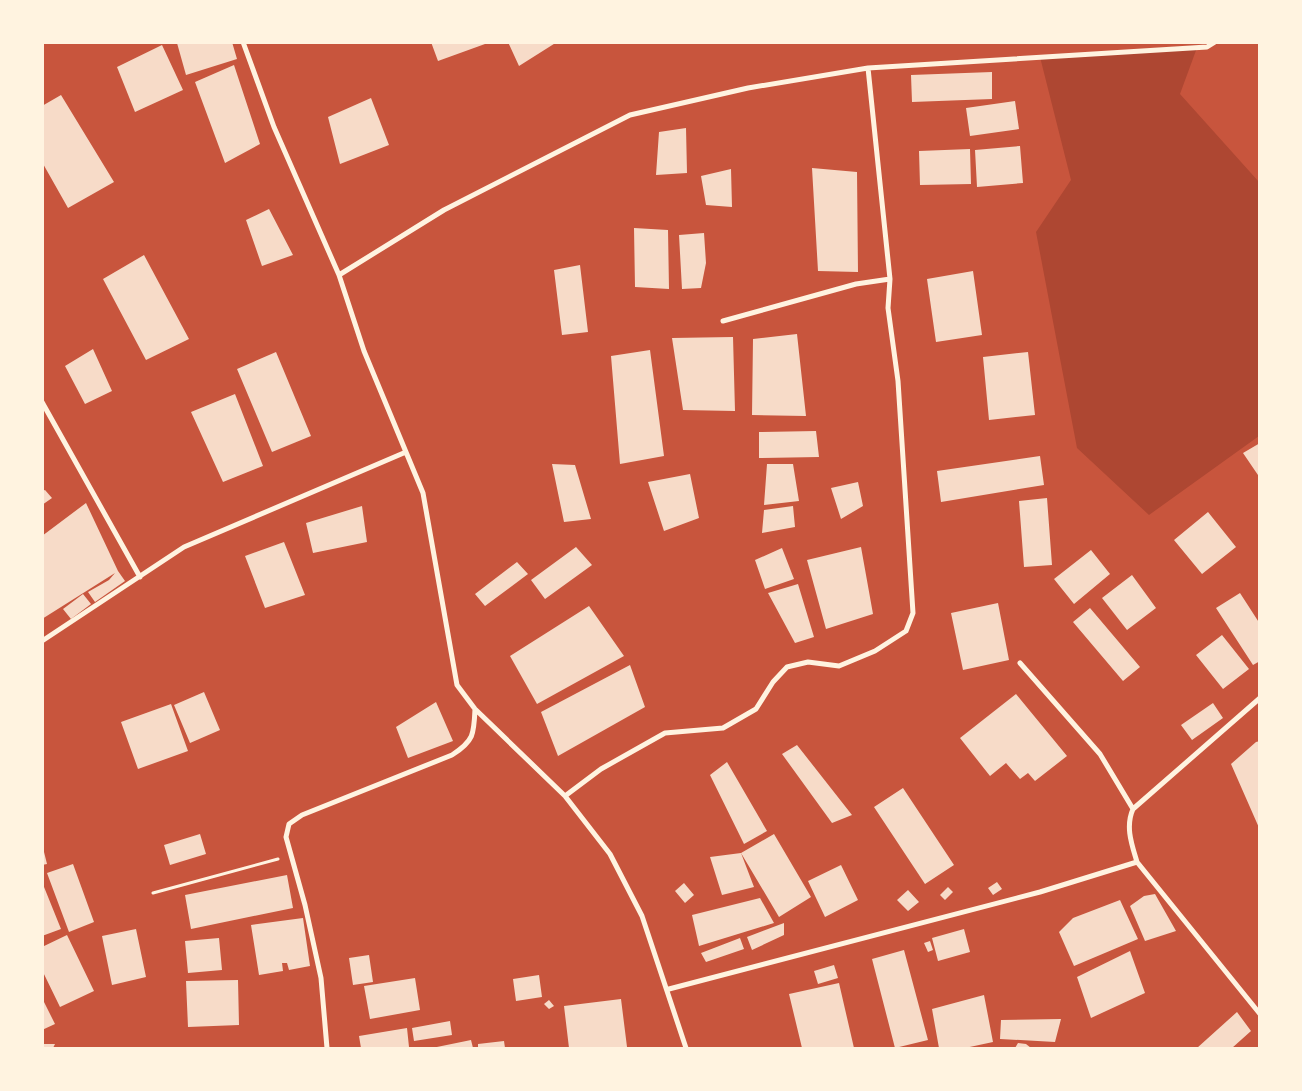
<svg xmlns="http://www.w3.org/2000/svg" width="1302" height="1091" viewBox="0 0 1302 1091" font-family="'PT Sans',sans-serif">
<rect width="100%" height="100%" fill="#c8553d"/>
<path fill="#ae4732" d="M 1198,45 L 1180,94 L 1259,182 L 1259,436 L 1149,515 L 1077,448 L 1036,232 L 1071,180 L 1040,57 Z"/>
<path fill="#f7dbc8" d="M 232,42 L 237,59 L 186,75 L 177,43 Z
M 431,42 L 485,42 L 485,44 L 438,61 Z
M 508,42 L 557,42 L 519,66 Z
M 162,45 L 183,90 L 135,112 L 117,67 Z
M 234,65 L 260,144 L 225,163 L 195,82 Z
M 992,72 L 992,99 L 912,102 L 911,75 Z
M 61,95 L 114,182 L 68,208 L 42,162 L 42,106 Z
M 371,98 L 389,145 L 340,164 L 328,117 Z
M 1015,101 L 1019,129 L 970,136 L 966,108 Z
M 686,128 L 687,173 L 656,175 L 659,132 Z
M 1020,146 L 1023,183 L 977,187 L 975,150 Z
M 970,149 L 971,184 L 920,185 L 919,151 Z
M 812,168 L 857,172 L 858,272 L 818,271 Z
M 731,169 L 732,207 L 706,205 L 701,176 Z
M 269,209 L 293,255 L 262,266 L 246,220 Z
M 634,228 L 668,230 L 669,289 L 635,287 Z
M 704,233 L 706,263 L 701,288 L 682,289 L 679,235 Z
M 144,255 L 189,339 L 146,360 L 103,279 Z
M 580,265 L 588,332 L 562,335 L 554,270 Z
M 973,271 L 982,335 L 936,342 L 927,279 Z
M 797,334 L 806,416 L 752,415 L 753,339 Z
M 733,337 L 735,411 L 683,410 L 672,338 Z
M 93,349 L 112,391 L 85,404 L 65,366 Z
M 650,350 L 664,456 L 620,464 L 611,356 Z
M 276,352 L 311,436 L 272,452 L 237,369 Z
M 1028,352 L 1035,415 L 989,420 L 983,357 Z
M 235,394 L 263,466 L 223,482 L 191,412 Z
M 816,431 L 819,457 L 759,458 L 759,432 Z
M 1260,443 L 1260,478 L 1243,453 Z
M 1040,456 L 1044,485 L 941,502 L 937,471 Z
M 552,464 L 575,465 L 591,519 L 564,522 Z
M 767,464 L 793,464 L 799,501 L 764,505 Z
M 690,474 L 699,518 L 664,531 L 648,482 Z
M 858,482 L 863,506 L 841,519 L 831,488 Z
M 45,490 L 52,498 L 42,505 L 42,491 Z
M 1047,498 L 1052,565 L 1024,567 L 1019,501 Z
M 86,503 L 118,571 L 125,581 L 95,602 L 88,592 L 109,580 L 115,573 L 42,619 L 42,536 Z
M 362,506 L 367,542 L 313,553 L 306,523 Z
M 793,506 L 795,527 L 762,533 L 764,510 Z
M 1208,512 L 1236,547 L 1202,574 L 1174,540 Z
M 284,542 L 305,595 L 265,608 L 245,556 Z
M 576,547 L 592,565 L 545,599 L 531,580 Z
M 861,547 L 873,614 L 826,629 L 807,560 Z
M 782,548 L 794,579 L 765,589 L 755,560 Z
M 1091,550 L 1110,574 L 1074,604 L 1054,579 Z
M 517,562 L 528,574 L 485,606 L 475,594 Z
M 1132,575 L 1156,608 L 1127,630 L 1102,598 Z
M 798,584 L 814,637 L 795,643 L 768,593 Z
M 1240,593 L 1260,624 L 1260,661 L 1253,665 L 1216,608 Z
M 83,594 L 91,604 L 71,619 L 63,609 Z
M 998,603 L 1009,660 L 963,670 L 951,613 Z
M 589,606 L 624,656 L 537,704 L 510,656 Z
M 1090,608 L 1140,667 L 1123,681 L 1073,622 Z
M 1222,635 L 1249,669 L 1223,689 L 1196,655 Z
M 630,665 L 645,707 L 558,756 L 541,712 Z
M 204,692 L 220,730 L 190,743 L 174,705 Z
M 1016,694 L 1067,756 L 1035,781 L 1028,773 L 1020,779 L 1006,763 L 990,776 L 960,738 Z
M 436,702 L 453,741 L 408,758 L 396,727 Z
M 1213,703 L 1223,718 L 1192,740 L 1181,725 Z
M 171,704 L 188,751 L 138,769 L 121,722 Z
M 1260,741 L 1260,830 L 1231,764 L 1256,742 Z
M 797,745 L 852,815 L 832,823 L 782,754 Z
M 727,762 L 767,831 L 744,844 L 710,775 Z
M 903,788 L 954,865 L 925,884 L 874,807 Z
M 200,834 L 206,854 L 170,865 L 164,845 Z
M 774,834 L 811,897 L 779,917 L 741,853 L 754,887 L 722,895 L 710,857 L 741,853 Z
M 42,844 L 47,864 L 42,865 Z
M 73,864 L 94,922 L 69,932 L 47,873 Z
M 841,865 L 858,900 L 825,917 L 808,881 Z
M 287,875 L 293,908 L 191,929 L 185,895 Z
M 42,882 L 61,929 L 42,936 Z
M 997,882 L 1002,889 L 993,895 L 988,888 Z
M 684,883 L 694,895 L 685,903 L 675,891 Z
M 948,887 L 953,892 L 945,900 L 940,895 Z
M 908,890 L 919,902 L 908,911 L 897,900 Z
M 1155,894 L 1176,931 L 1145,941 L 1130,906 L 1144,896 Z
M 760,898 L 774,923 L 699,946 L 692,915 Z
M 1120,900 L 1138,939 L 1074,966 L 1059,932 L 1073,918 Z
M 303,918 L 310,966 L 289,970 L 287,963 L 282,963 L 283,971 L 259,975 L 251,925 Z
M 784,923 L 784,935 L 752,950 L 747,937 Z
M 136,929 L 146,977 L 112,985 L 102,936 Z
M 964,929 L 970,952 L 938,961 L 932,938 Z
M 67,935 L 94,991 L 60,1007 L 42,970 L 42,947 Z
M 219,938 L 222,970 L 188,973 L 185,941 Z
M 740,938 L 744,949 L 706,962 L 701,953 Z
M 930,941 L 933,950 L 928,952 L 924,943 Z
M 904,950 L 928,1040 L 895,1048 L 872,959 Z
M 1130,951 L 1145,993 L 1091,1018 L 1077,977 Z
M 369,955 L 373,982 L 353,985 L 349,958 Z
M 834,965 L 838,978 L 818,984 L 814,971 Z
M 539,975 L 542,997 L 516,1001 L 513,979 Z
M 415,978 L 420,1010 L 370,1019 L 364,986 Z
M 238,980 L 239,1025 L 188,1027 L 186,981 Z
M 839,983 L 854,1048 L 802,1048 L 789,994 Z
M 984,995 L 993,1042 L 965,1048 L 939,1048 L 932,1009 Z
M 42,998 L 55,1024 L 42,1030 Z
M 621,999 L 627,1047 L 569,1048 L 564,1006 Z
M 549,1000 L 554,1006 L 549,1009 L 544,1004 Z
M 1237,1012 L 1251,1031 L 1232,1048 L 1197,1048 Z
M 1061,1019 L 1055,1042 L 1000,1039 L 1001,1020 Z
M 450,1021 L 452,1035 L 414,1041 L 412,1028 Z
M 407,1028 L 409,1047 L 361,1048 L 359,1036 Z
M 471,1040 L 473,1048 L 432,1048 Z
M 504,1041 L 505,1048 L 478,1048 L 478,1044 Z
M 1018,1043 L 1026,1044 L 1031,1048 L 1015,1048 Z
M 42,1044 L 55,1044 L 53,1048 L 42,1048 Z"/>
<g fill="none" stroke-linecap="round" stroke-linejoin="round">
<path stroke="#fff3e0" stroke-width="3" d="M 153,893 L 278,859"/>
<path stroke="#fff3e0" stroke-width="5" d="M 243,42 L 274,127 L 339,275 L 364,351 L 423,493 L 457,685 L 475,709 L 565,796 L 610,854 L 642,916 L 686,1048
M 339,275 L 444,210 L 630,115 L 748,88 L 868,68 L 1207,47 L 1215,42
M 723,321 L 856,284 L 890,279
M 42,402 L 140,577
M 42,641 L 184,547 L 406,452
M 1020,663 L 1100,754 L 1133,809
M 1260,698 L 1133,809 C 1125,827 1132,845 1137,862 L 1260,1014
M 565,796 L 601,769 L 665,733 L 723,728 L 756,709 L 773,682 L 787,667 L 808,662 L 839,666 L 875,651 L 906,631 L 913,613 L 898,381 L 888,308 L 890,279 L 868,68
M 669,989 L 1040,892 L 1137,862
M 327,1048 L 321,978 L 305,905 L 286,837 L 289,824 L 302,815 L 452,755 C 474,741 474,734 475,709"/>
</g>
<rect width="1302" height="1091" fill="none" stroke="#fff3e0" stroke-width="88"/>
</svg>
